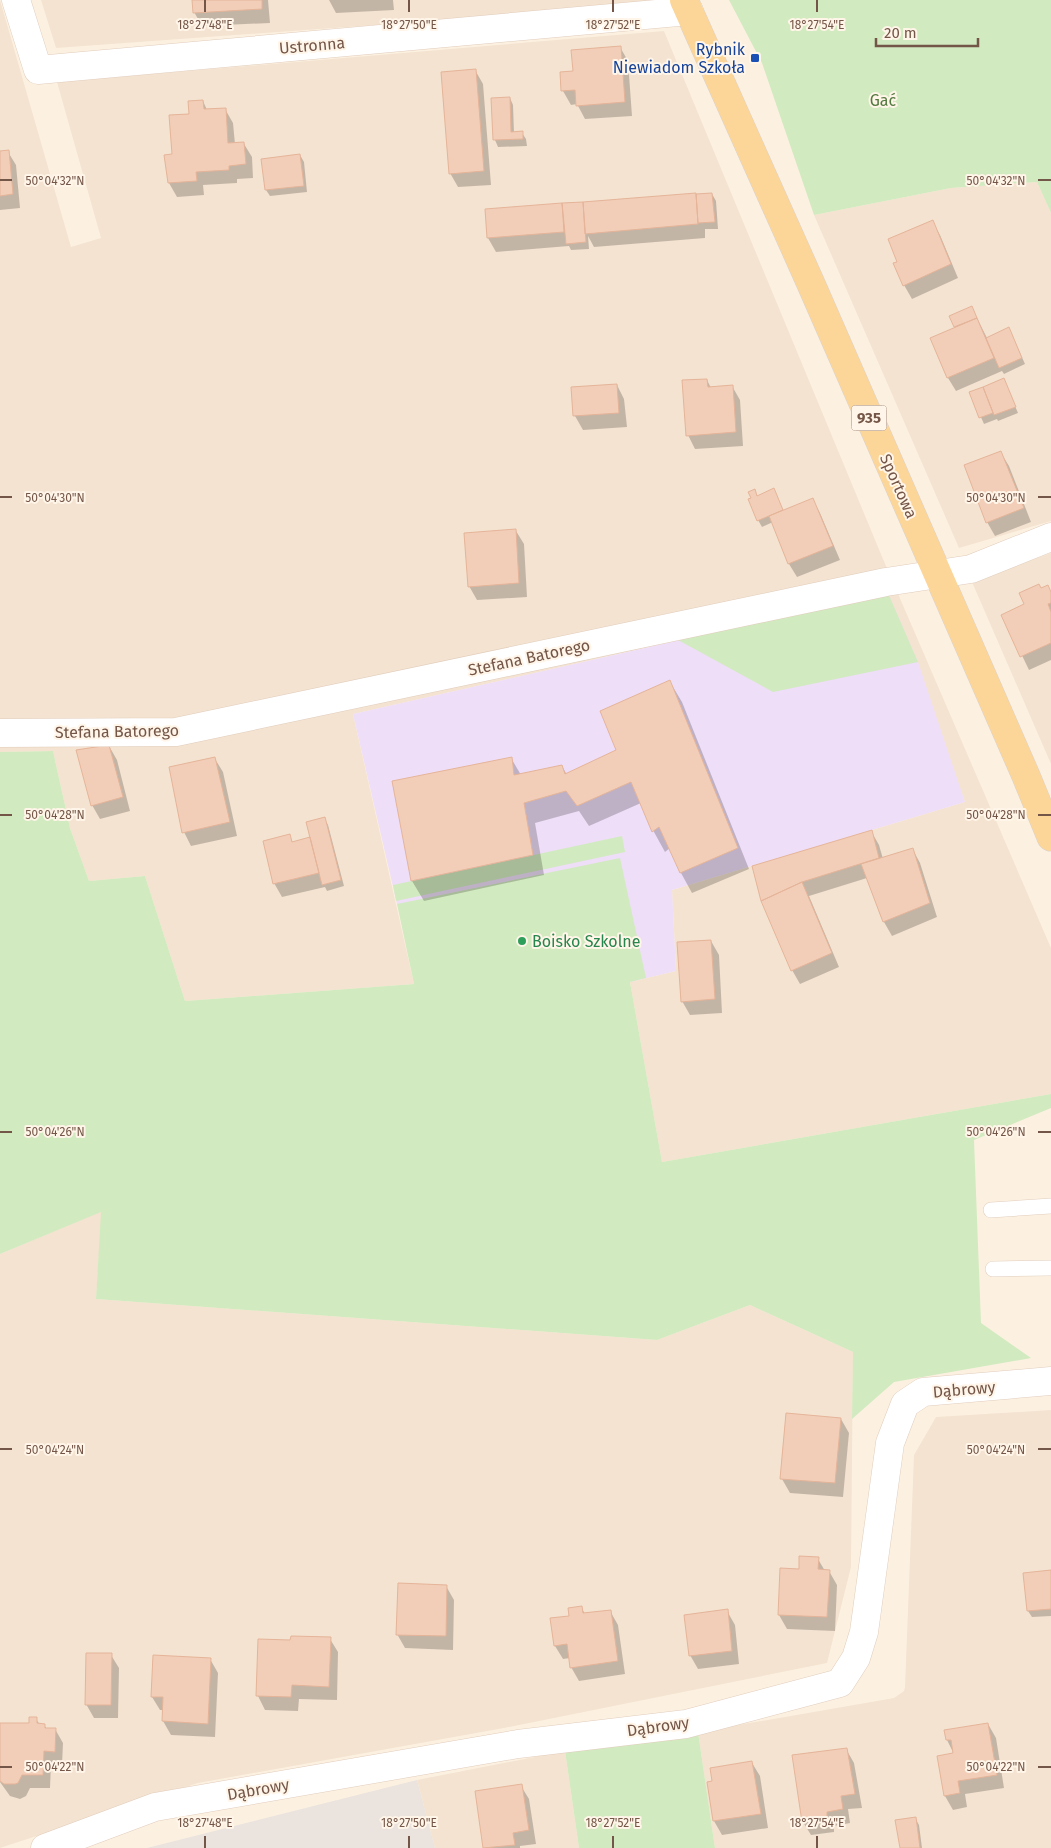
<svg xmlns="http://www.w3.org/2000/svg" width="1051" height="1848" viewBox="0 0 1051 1848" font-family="'Fira Sans',sans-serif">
<rect width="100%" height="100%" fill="#fcf1e1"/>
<path fill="#f4e3d0" d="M 0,0 L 71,247 L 101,238 L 57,82 L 664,31 L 883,559 L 1051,948 L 1051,1094 L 662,1162 L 630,982 L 676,971 L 672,890 L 965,802 L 888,593 L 353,714 L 414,984 L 185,1001 L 145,876 L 89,881 L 70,828 L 53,751 L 0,752 Z
M 41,0 L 650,0 L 652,5 L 56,48 Z
M 1037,182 L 1051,213 L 1051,521 L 959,548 L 814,215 L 951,188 Z
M 1051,553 L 1051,764 L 972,582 Z
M 102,1211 L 96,1299 L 657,1340 L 750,1305 L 853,1352 L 851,1567 L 827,1663 L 504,1728 L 198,1783 L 0,1848 L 0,1254 Z
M 1051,1410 L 1051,1848 L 715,1848 L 698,1732 L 894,1698 L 904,1691 L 905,1687 L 914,1455 L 936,1417 Z
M 565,1751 L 579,1848 L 435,1848 L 417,1780 Z"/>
<path fill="#ebe3dd" d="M 417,1780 L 435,1848 L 147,1848 Z"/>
<path fill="#eedef8" d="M 888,593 L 918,662 L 965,802 L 672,890 L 676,971 L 630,982 L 397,904 L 353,714 Z"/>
<path fill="#d2eac0" d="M 729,0 L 1051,0 L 1051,213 L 1037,182 L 951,188 L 814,215 L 762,63 Z
M 888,593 L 918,662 L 773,692 L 678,640 Z
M 53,751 L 70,828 L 89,881 L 145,876 L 185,1001 L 414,984 L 397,904 L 620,858 L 646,978 L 630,982 L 662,1162 L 1051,1094 L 1051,1108 L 974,1140 L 981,1323 L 1031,1358 L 894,1382 L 852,1419 L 853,1352 L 750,1305 L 657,1340 L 96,1299 L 101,1212 L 0,1254 L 0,752 Z
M 622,836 L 625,852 L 396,901 L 393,885 Z
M 698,1732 L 715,1848 L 579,1848 L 565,1751 Z"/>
<path fill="#0003" d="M 194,0 L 268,0 L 270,23 L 202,26 L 194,12 Z
M 329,0 L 393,0 L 394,10 L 336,13 Z
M 620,47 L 628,61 L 632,116 L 585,119 L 577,104 L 571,105 L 563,91 L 561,73 L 574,72 Z
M 475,70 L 483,84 L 491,185 L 458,187 L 450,173 Z
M 510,98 L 513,105 L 514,133 L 522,133 L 526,139 L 527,146 L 498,147 L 495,140 L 493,99 Z
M 203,101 L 207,110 L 225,109 L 233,123 L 235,144 L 244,144 L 252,157 L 253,178 L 237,179 L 237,183 L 203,185 L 204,195 L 177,197 L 169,183 L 173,155 L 190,115 Z
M 0,152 L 8,152 L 16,165 L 20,208 L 0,210 Z
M 300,155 L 304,162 L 307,192 L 270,196 L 266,190 Z
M 695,194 L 712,194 L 716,201 L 718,229 L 705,229 L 705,238 L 594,247 L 588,236 L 589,249 L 571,250 L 569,246 L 496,252 L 488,238 L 486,210 Z
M 932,221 L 940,235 L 958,278 L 912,299 L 904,285 Z
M 975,314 L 987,338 L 1012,335 L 1025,364 L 1004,374 L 1002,371 L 956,391 L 948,378 L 932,338 L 955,328 L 950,316 Z
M 707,380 L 711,388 L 732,386 L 740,400 L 743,446 L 695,449 L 688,435 Z
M 1004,380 L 1018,413 L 998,421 L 997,419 L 984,424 L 970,393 Z
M 617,385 L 624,399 L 627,427 L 583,430 L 575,416 L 573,388 Z
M 1001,453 L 1009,466 L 1031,522 L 995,536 L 987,522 Z
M 754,491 L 758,497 L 777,496 L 783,511 L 813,500 L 820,513 L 840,560 L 797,577 L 789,564 L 773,522 L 762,527 L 758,520 L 753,499 Z
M 516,531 L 524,544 L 527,597 L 477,600 L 469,586 Z
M 1040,589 L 1051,593 L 1051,660 L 1029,670 L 1003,616 L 1026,605 Z
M 670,682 L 682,702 L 749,869 L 692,893 L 681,873 L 670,848 L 665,852 L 654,832 L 641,803 L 589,826 L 579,811 L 535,823 L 544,875 L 424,901 L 412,881 L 511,758 L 521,775 L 562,766 L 567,775 L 618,751 Z
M 109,746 L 117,760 L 130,811 L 100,819 L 92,805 Z
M 215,759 L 223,772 L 237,836 L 191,846 L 184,832 Z
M 324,818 L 328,825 L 344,886 L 327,891 L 325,887 L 282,897 L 274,883 L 289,836 L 293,843 L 312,843 Z
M 871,831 L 879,845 L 883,859 L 913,850 L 920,863 L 937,917 L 892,936 L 884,922 L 867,878 L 809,896 L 839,967 L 800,984 L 792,970 L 753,867 Z
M 711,941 L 719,955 L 722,1013 L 690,1015 L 682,1001 Z
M 841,1419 L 849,1433 L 843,1497 L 790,1493 L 782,1479 Z
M 818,1559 L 825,1571 L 829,1571 L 837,1585 L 835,1631 L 787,1629 L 779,1615 L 800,1570 Z
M 1051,1571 L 1051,1616 L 1032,1617 L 1028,1611 Z
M 446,1586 L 454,1600 L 453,1650 L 405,1648 L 397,1634 Z
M 581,1607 L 585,1614 L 610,1611 L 618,1625 L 625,1674 L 579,1681 L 571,1667 L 570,1658 L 563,1659 L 555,1646 L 570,1617 Z
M 727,1611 L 735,1625 L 739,1664 L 698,1669 L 690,1655 Z
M 330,1639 L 338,1652 L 337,1700 L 299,1699 L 298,1711 L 265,1710 L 258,1696 L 292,1642 Z
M 111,1655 L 119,1668 L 118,1718 L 94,1718 L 86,1704 Z
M 210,1659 L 218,1673 L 215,1737 L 171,1735 L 163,1721 L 164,1710 L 160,1710 L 152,1697 Z
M 36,1719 L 40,1725 L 44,1725 L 47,1729 L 55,1729 L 63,1743 L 62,1765 L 51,1764 L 50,1788 L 30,1788 L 26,1796 L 20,1799 L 10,1796 L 0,1782 L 0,1724 L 31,1724 Z
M 988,1724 L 996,1738 L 1004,1788 L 965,1794 L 967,1807 L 953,1810 L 945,1796 L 954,1754 L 947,1740 Z
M 846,1749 L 854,1763 L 862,1808 L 848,1809 L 850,1823 L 834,1826 L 834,1832 L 811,1835 L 803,1822 Z
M 752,1763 L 760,1776 L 768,1828 L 722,1835 L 714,1821 L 709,1783 Z
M 521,1786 L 529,1799 L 536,1844 L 520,1846 L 520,1848 L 484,1848 L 476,1792 Z
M 915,1818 L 919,1825 L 922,1848 L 901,1848 Z"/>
<path fill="#f2ceb8" stroke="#e5b499" d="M 192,0 L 262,0 L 262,9 L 193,13 Z
M 621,46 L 625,102 L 576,106 L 575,90 L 561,91 L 560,72 L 573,71 L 571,50 Z
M 476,69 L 484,171 L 449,174 L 441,72 Z
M 510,97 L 511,132 L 523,131 L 523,139 L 493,140 L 491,98 Z
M 203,100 L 204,109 L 226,108 L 228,143 L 244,142 L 246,164 L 229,166 L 229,170 L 196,172 L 197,181 L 168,183 L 164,155 L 172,154 L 169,115 L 189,114 L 188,101 Z
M 9,150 L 13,194 L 0,196 L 0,151 Z
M 300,154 L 304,186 L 265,190 L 261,159 Z
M 696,193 L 698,224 L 585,234 L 583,202 Z
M 712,193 L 715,222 L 698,223 L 696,194 Z
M 583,202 L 586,242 L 566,244 L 562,203 Z
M 562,203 L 564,232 L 487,238 L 485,209 Z
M 933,220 L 951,264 L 903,286 L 893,263 L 897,262 L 888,239 Z
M 972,306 L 977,318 L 954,327 L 949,316 Z
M 977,318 L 994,358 L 947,378 L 930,338 Z
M 1009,327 L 1022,358 L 999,368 L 986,338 Z
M 1004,378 L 1016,407 L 994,415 L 983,387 Z
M 707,379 L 708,387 L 733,385 L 736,432 L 686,436 L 682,380 Z
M 617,384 L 619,413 L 573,416 L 571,387 Z
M 983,387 L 993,413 L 979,418 L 969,392 Z
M 1001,451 L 1024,508 L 986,523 L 964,465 Z
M 774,488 L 783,510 L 757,521 L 748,499 L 751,498 L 748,492 L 755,489 L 757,496 Z
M 813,498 L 833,546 L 788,564 L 769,516 Z
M 516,529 L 519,583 L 468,587 L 464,533 Z
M 1039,584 L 1041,588 L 1048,585 L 1051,592 L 1051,603 L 1048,604 L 1051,612 L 1051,643 L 1020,657 L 1001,615 L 1024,604 L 1019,593 Z
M 670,680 L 738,848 L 680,873 L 659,827 L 652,832 L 631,782 L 577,806 L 566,791 L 524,803 L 533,855 L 411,881 L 392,781 L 512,757 L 514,775 L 562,765 L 565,774 L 616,750 L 600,711 Z
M 109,745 L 123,797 L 91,806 L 76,750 Z
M 215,757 L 230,822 L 182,833 L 169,767 Z
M 325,817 L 341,880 L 322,885 L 306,822 Z
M 872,830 L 879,858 L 802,882 L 761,901 L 752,866 Z
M 290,834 L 292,842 L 310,837 L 319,873 L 273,884 L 263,841 Z
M 913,848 L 930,903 L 883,922 L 861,864 Z
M 802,882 L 832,953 L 791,971 L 761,901 Z
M 711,940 L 715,999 L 681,1002 L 677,942 Z
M 786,1413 L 841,1418 L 835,1483 L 780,1479 Z
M 799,1556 L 819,1557 L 818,1569 L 830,1570 L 827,1617 L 778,1615 L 780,1568 L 799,1569 Z
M 1051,1570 L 1051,1609 L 1027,1611 L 1023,1573 Z
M 398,1583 L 447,1585 L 446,1636 L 396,1635 Z
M 582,1606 L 583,1613 L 611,1610 L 618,1661 L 570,1668 L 567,1644 L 554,1646 L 550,1618 L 569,1616 L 568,1608 Z
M 728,1609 L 732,1651 L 689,1656 L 684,1615 Z
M 291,1636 L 331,1637 L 329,1687 L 292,1685 L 291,1697 L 256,1696 L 258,1639 L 290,1640 Z
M 86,1653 L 112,1653 L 111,1705 L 85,1705 Z
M 153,1655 L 211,1658 L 208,1724 L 162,1721 L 163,1697 L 151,1697 Z
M 29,1717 L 37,1717 L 37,1723 L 45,1724 L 45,1728 L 56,1728 L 55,1752 L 44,1751 L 43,1775 L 22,1775 L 18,1783 L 15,1784 L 4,1784 L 0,1781 L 0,1723 L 29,1723 Z
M 988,1723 L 997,1775 L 958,1781 L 960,1793 L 944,1796 L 937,1756 L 953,1753 L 951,1740 L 946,1740 L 944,1730 Z
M 847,1748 L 855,1794 L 841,1796 L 843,1809 L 827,1812 L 827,1818 L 802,1822 L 792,1755 Z
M 752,1761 L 761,1814 L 713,1821 L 707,1782 L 712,1781 L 710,1768 Z
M 522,1784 L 529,1830 L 513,1833 L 515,1845 L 483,1848 L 475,1791 Z
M 916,1817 L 920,1848 L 900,1848 L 895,1820 Z"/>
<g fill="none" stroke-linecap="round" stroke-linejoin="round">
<g stroke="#e1cdbd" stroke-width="16">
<path id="service" d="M 991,1210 L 1051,1206
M 993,1269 L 1051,1268"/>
</g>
<g stroke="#e1cdbd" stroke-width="29">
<path id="minor" d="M 16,0 L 38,70 L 689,11
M 0,733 L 176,732 L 886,582 L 971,569 L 1051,537
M 45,1848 L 155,1807 L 518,1744 L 686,1724 L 840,1683 L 856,1658 L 864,1632 L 890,1443 L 905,1404 L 923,1392 L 1051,1381"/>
</g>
<g stroke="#dbd3cf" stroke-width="29">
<path id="primary" d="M 684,0 L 811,284 L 1026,776 L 1051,837"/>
</g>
<use href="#service" stroke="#fff" stroke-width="15"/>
<use href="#minor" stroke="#fff" stroke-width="28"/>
<use href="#primary" stroke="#fcd598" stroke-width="28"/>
</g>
<path fill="none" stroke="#745648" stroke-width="2" d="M 205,0 L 205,12M 409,0 L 409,12M 613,0 L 613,12M 817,0 L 817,12M 0,180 L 12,180M 1038,180 L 1051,180M 0,497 L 12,497M 1038,497 L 1051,497M 0,815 L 12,815M 1038,815 L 1051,815M 0,1132 L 12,1132M 1038,1132 L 1051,1132M 0,1449 L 12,1449M 1038,1449 L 1051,1449M 0,1767 L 12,1767M 1038,1767 L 1051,1767M 205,1836 L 205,1848M 409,1836 L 409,1848M 613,1836 L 613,1848M 817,1836 L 817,1848"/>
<rect fill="#1a4fb4" stroke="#fff5e8" stroke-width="2" x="750" y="53" width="10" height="10" rx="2.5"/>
<circle fill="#2e9e5b" stroke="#fff5e8" stroke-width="2" cx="522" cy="941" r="5"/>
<g text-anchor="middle" stroke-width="4" stroke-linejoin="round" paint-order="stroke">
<rect fill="#fff5e8" stroke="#9e8678" stroke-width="1" x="851.5" y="405.5" width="35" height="25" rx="4"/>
<g font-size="15" font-weight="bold" fill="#745648">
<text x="869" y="423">935</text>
</g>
<g font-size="16" fill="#745648" stroke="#fff5e8">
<text transform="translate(312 45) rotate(-5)" y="6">Ustronna</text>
<text transform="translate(899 486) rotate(66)" y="6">Sportowa</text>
<text transform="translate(529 657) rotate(-12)" y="6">Stefana Batorego</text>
<text transform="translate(117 731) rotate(-1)" y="6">Stefana Batorego</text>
<text transform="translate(964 1389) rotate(-5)" y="6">Dąbrowy</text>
<text transform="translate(658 1726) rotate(-8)" y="6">Dąbrowy</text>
<text transform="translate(258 1789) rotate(-10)" y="6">Dąbrowy</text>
</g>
<g font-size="16" fill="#164399" stroke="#fff5e8" text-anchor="end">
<text x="745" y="55">Rybnik<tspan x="745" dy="18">Niewiadom Szkoła</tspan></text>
</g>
<g font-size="16" fill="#537a40" stroke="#fff5e8">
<text x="883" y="106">Gać</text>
</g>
<g font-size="16" fill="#27864d" stroke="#fff5e8" text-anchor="start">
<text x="532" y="947">Boisko Szkolne</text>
</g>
</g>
<g font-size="12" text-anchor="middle" fill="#745648" stroke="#fff5e8" stroke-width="4" stroke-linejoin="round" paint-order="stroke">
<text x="205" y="29">18°27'48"E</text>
<text x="409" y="29">18°27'50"E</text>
<text x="613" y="29">18°27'52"E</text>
<text x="817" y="29">18°27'54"E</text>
<text x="55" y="185">50°04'32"N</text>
<text x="996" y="185">50°04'32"N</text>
<text x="55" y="502">50°04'30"N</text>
<text x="996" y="502">50°04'30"N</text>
<text x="55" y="819">50°04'28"N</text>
<text x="996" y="819">50°04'28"N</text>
<text x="55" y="1136">50°04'26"N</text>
<text x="996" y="1136">50°04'26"N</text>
<text x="55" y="1454">50°04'24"N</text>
<text x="996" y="1454">50°04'24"N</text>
<text x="55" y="1771">50°04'22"N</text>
<text x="996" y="1771">50°04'22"N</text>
<text x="205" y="1827">18°27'48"E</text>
<text x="409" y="1827">18°27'50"E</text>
<text x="613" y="1827">18°27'52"E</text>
<text x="817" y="1827">18°27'54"E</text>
</g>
<path d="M876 38v8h102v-8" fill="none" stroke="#745648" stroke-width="2.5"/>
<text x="884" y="38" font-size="15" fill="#745648" stroke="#fff5e8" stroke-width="4" paint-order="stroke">20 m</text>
</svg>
